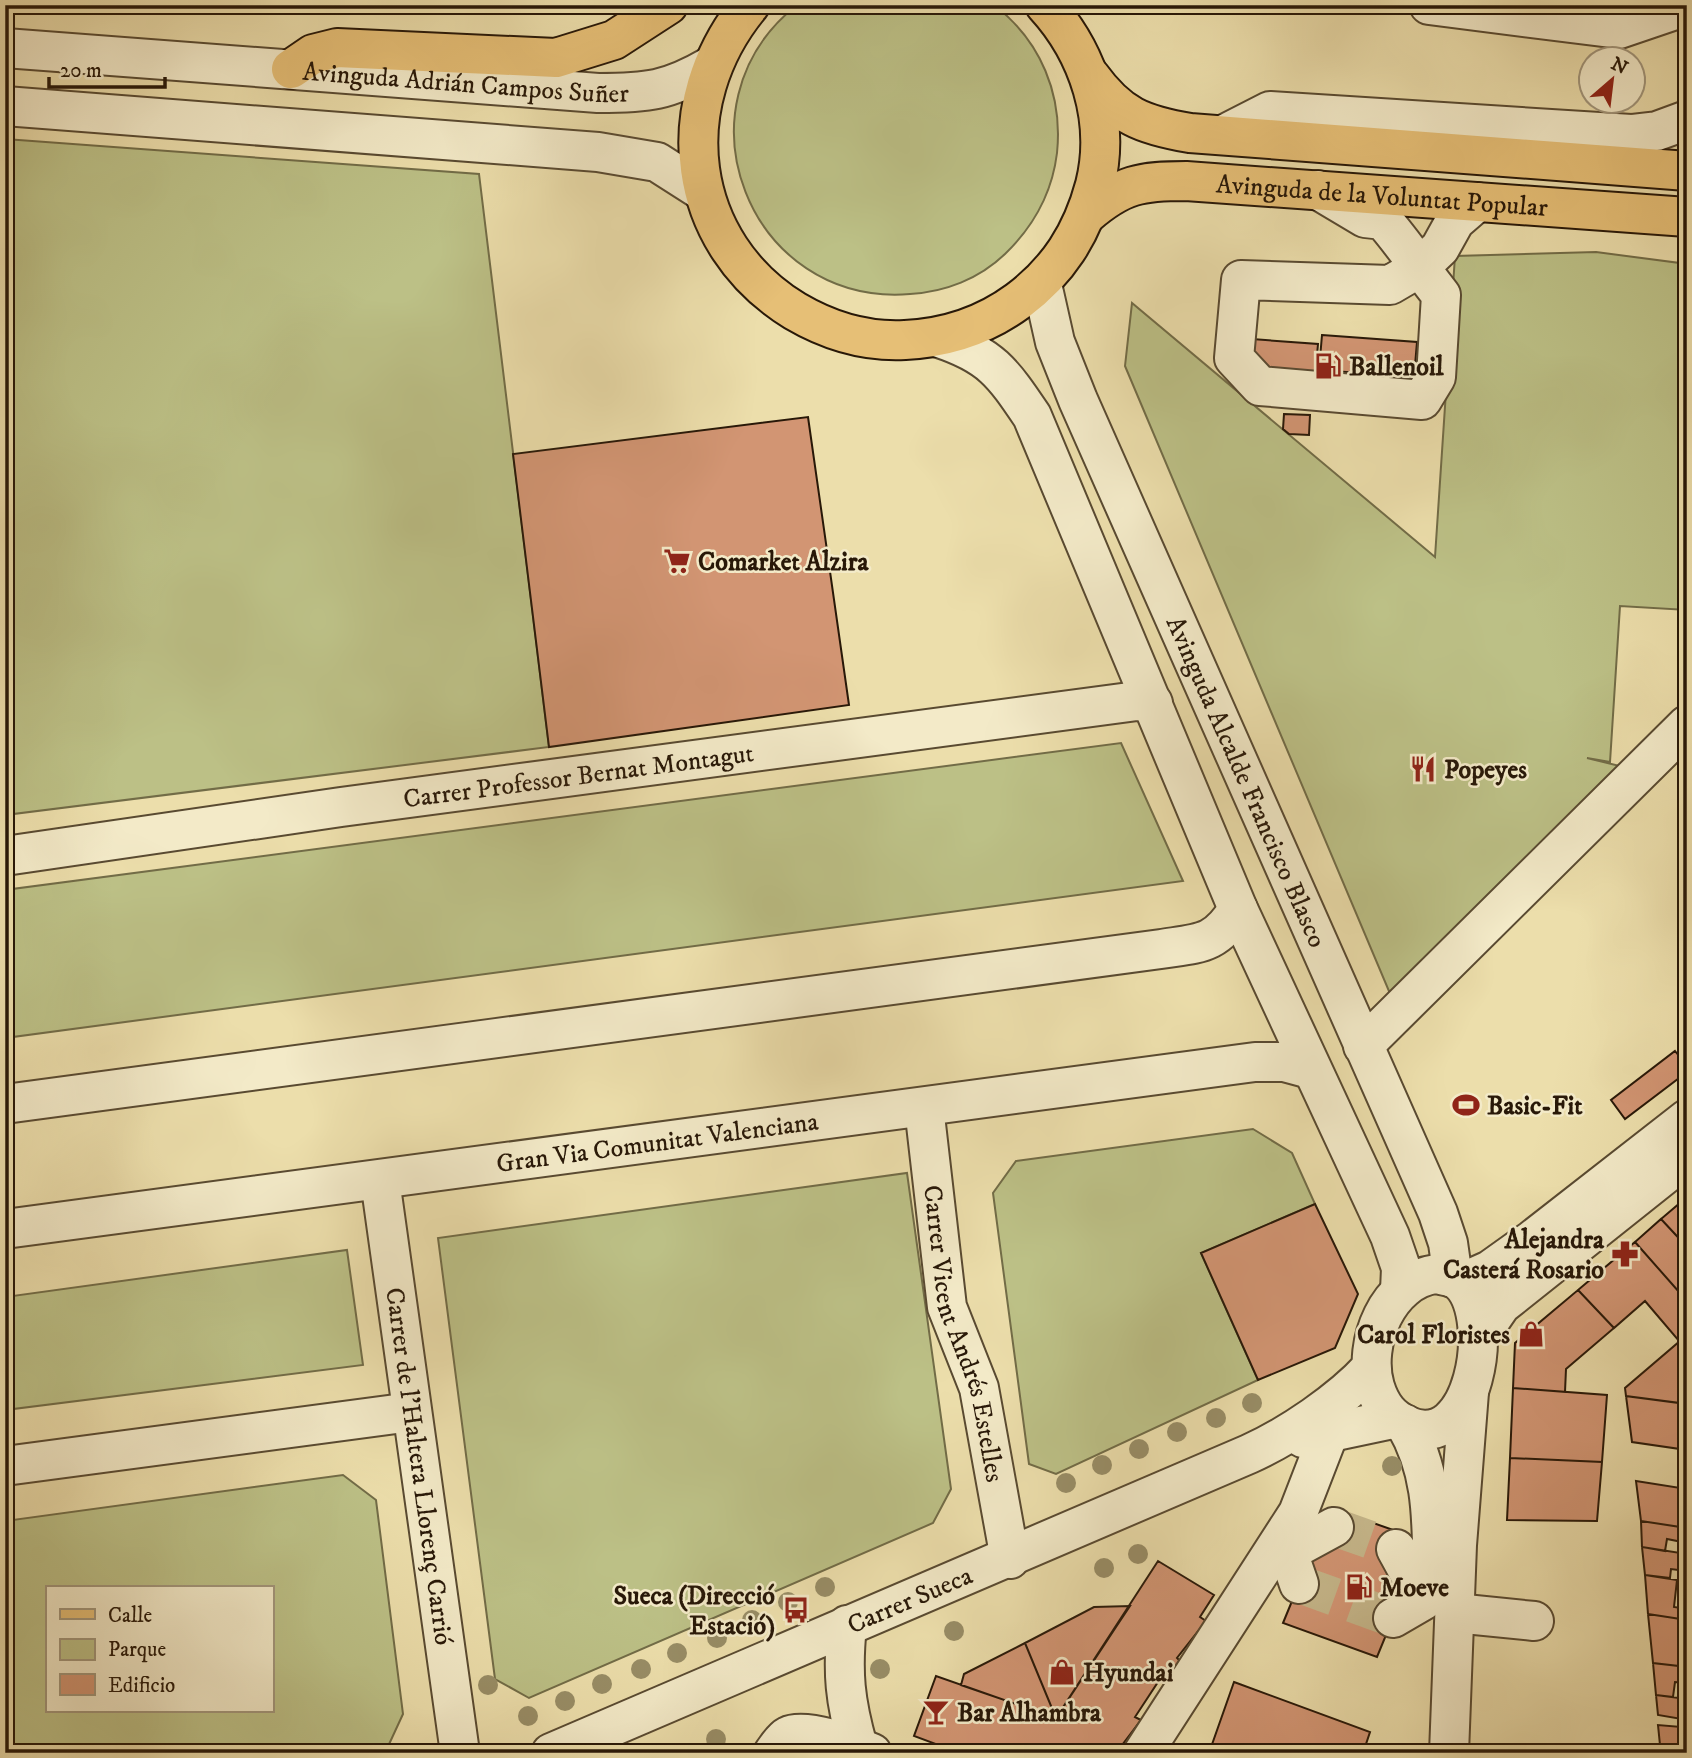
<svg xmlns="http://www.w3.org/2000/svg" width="1692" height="1758" viewBox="0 0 1692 1758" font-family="'IM FELL DW Pica',serif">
<rect width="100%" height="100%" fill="#ecdeab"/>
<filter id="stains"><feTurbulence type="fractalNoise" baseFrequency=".00286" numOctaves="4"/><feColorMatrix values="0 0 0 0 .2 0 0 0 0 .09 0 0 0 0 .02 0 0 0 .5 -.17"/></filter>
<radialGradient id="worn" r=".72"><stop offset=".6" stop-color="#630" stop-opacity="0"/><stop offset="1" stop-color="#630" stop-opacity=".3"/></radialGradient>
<path fill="#bcc086" stroke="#726c47" stroke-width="2" fill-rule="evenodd" d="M 797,5 L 994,5 C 1041,41 1063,95 1057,153 C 1052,194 1034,226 1005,254 C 979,279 945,292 910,294 C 749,307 670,105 797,5 Z
M 5,139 L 479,174 L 549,747 L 5,815 Z
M 1596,252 L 1687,264 L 1687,610 L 1620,606 L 1610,762 L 1587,758 L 1640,771 L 1394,1003 L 1125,366 L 1132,303 L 1435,557 L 1455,256 Z
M 1684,638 L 1687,706 L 1680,712 Z
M 1121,743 L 1183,881 L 5,1038 L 5,890 Z
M 1253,1129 L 1292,1153 L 1315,1204 L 1201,1253 L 1258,1380 L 1056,1474 L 1029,1464 L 993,1193 L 1016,1161 Z
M 907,1173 L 951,1489 L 933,1523 L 529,1698 L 495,1679 L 438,1238 Z
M 347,1250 L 363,1365 L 5,1410 L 5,1297 Z
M 343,1475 L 376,1500 L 403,1714 L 385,1753 L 5,1753 L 5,1521 ZM 271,1588 L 271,1711 L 47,1711 L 47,1588 Z"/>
<path fill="#d29573" stroke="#281808" stroke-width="2" d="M 1322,335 L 1417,342 L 1414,377 L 1319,370 Z
M 1225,337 L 1318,344 L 1315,377 L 1223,371 Z
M 1284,414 L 1310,415 L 1309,435 L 1289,434 L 1283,429 Z
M 808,417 L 849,705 L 549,747 L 513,454 Z
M 1675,1051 L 1687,1066 L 1687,1072 L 1625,1119 L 1611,1100 Z
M 1687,1197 L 1687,1247 L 1661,1219 Z
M 1315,1204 L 1358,1294 L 1335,1348 L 1258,1380 L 1201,1253 Z
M 1661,1219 L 1687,1247 L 1687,1273 L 1684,1275 L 1687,1279 L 1687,1301 L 1635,1242 Z
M 1635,1242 L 1687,1301 L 1687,1335 L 1679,1341 L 1645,1301 L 1614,1328 L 1578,1290 Z
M 1578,1290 L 1614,1328 L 1566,1369 L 1565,1392 L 1513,1388 L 1515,1343 Z
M 1687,1335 L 1687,1404 L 1626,1396 L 1625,1388 Z
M 1513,1388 L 1607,1395 L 1602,1462 L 1510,1458 Z
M 1626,1396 L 1687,1404 L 1687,1450 L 1632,1442 Z
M 1510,1458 L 1602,1462 L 1597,1521 L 1507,1520 Z
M 1636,1481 L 1687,1489 L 1687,1528 L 1641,1521 Z
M 1342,1512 L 1396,1531 L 1393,1618 L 1377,1657 L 1283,1623 L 1299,1584 Z
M 1641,1521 L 1687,1528 L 1687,1543 L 1667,1539 L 1665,1551 L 1642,1547 Z
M 1642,1547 L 1687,1554 L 1687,1571 L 1671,1569 L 1670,1578 L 1645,1575 Z
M 1158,1561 L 1214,1595 L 1200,1617 L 1206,1621 L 1177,1658 L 1180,1661 L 1168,1680 L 1162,1676 L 1135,1717 L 1141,1720 L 1116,1753 L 942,1753 L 944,1747 L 914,1736 L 936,1676 L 1056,1718 Z
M 1645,1575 L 1677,1580 L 1674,1607 L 1687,1609 L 1687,1620 L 1648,1614 Z
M 1130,1606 L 1116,1627 L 1056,1718 L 1025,1643 L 1094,1607 Z
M 1648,1614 L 1687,1620 L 1687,1667 L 1653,1663 Z
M 1025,1643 L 1056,1718 L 961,1685 L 964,1674 Z
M 1653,1663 L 1687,1667 L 1687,1683 L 1675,1682 L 1673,1697 L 1656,1695 Z
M 1234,1682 L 1370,1732 L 1363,1753 L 1209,1753 Z
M 1656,1695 L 1687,1699 L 1687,1733 L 1684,1733 L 1680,1748 L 1660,1745 L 1658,1725 L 1681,1727 L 1682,1719 L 1658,1715 Z"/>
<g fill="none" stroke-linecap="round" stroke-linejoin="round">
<path stroke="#c5b68a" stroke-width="38" stroke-dasharray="38 19" stroke-linecap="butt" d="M 1334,1527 L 1396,1549
M 1299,1584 L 1393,1618"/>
<g stroke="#594a31" stroke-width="42">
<g id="minor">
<path d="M 1429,5 L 1619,29 L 1687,6"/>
<path id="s1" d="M 5,48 L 598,93 C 648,93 668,91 711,66"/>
<path d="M 5,106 L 598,152 L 657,162 L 704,192"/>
<path d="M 1223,135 L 1270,111 L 1631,134 L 1657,131 L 1687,120"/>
<path d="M 1318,190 L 1365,218 L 1383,220 C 1404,244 1421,270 1441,295 L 1436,377 L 1422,400 L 1260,386 L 1234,358 L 1241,280 L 1390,285 L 1419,268 L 1440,248 L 1455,221 L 1477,202"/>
<path id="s2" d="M 1042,284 L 1055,342 L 1078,400 L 1438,1213 L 1448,1243 L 1453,1278"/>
<path d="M 939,338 C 991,355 1003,373 1032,416 L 1238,909 L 1390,1236 L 1401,1268 L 1400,1291"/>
<path id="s3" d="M 5,856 L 341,807 L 1137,701 L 1153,703"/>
<path d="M 1363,1046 L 1687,725"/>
<path d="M 5,1104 L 1161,949 C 1200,943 1216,945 1238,909"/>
<path id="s4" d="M 924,1107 L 947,1307 L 979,1388 L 1010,1559"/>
<path id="s5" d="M 380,1180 L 460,1753"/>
<path id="s6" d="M 5,1229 L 1255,1062 L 1284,1062 L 1310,1069"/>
<path d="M 1436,1274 C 1444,1276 1455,1277 1461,1283 C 1497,1320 1474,1454 1408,1426 C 1390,1418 1381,1406 1375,1387 C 1362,1343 1388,1280 1436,1274 Z"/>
<path d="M 1461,1283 L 1490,1270 L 1532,1240 L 1687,1119"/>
<path d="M 1479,1337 L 1501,1305 L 1687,1157"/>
<path d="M 1405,1424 C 1436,1477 1431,1529 1433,1589"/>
<path d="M 1303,1438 L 1393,1419"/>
<path d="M 5,1466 L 411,1412"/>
<path d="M 1299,1584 L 1288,1552 L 1334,1527"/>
<path d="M 1455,1613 L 1534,1621"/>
<path d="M 1393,1618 L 1424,1600 L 1396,1549"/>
<path d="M 847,1625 C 842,1673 845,1701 858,1747"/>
<path id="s7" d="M 551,1753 L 1249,1454 C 1289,1436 1341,1401 1371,1368"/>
<path d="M 773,1753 C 777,1748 782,1739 788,1736 C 805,1727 855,1746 872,1753"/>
<path d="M 1143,1753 L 1298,1513 L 1329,1433"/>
<path d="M 1449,1753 L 1457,1545 L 1469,1392"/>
</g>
</g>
<g stroke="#281808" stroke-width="42">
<g id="major">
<path d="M 750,5 C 668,104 684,243 795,311 C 829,331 866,342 905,340 C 947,338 984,326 1018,301 C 1058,271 1082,234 1095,185 C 1111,121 1089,53 1045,5"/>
<path d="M 291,69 L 313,54 L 337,48 L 556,58 L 614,40 L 668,5"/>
<path d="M 1090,76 C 1119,116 1142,125 1190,133 L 1687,171"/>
<path id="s8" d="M 1087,214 C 1122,184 1141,181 1186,181 L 1687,217"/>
</g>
</g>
<use href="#minor" stroke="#f3eac8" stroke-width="38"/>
<use href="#major" stroke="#e6bf76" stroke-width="38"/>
</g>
<g fill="#988d66">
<circle cx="1252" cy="1403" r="10"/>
<circle cx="1216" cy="1418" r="10"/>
<circle cx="1177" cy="1432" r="10"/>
<circle cx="1139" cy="1449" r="10"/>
<circle cx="1102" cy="1465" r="10"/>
<circle cx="1392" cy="1466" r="10"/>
<circle cx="1066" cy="1483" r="10"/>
<circle cx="1138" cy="1554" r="10"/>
<circle cx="1104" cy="1568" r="10"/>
<circle cx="825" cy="1587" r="10"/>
<circle cx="788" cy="1602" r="10"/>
<circle cx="752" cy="1620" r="10"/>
<circle cx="954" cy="1631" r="10"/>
<circle cx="717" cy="1638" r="10"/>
<circle cx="677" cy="1653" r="10"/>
<circle cx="641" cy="1669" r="10"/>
<circle cx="880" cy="1669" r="10"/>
<circle cx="602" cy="1684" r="10"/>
<circle cx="488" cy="1685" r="10"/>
<circle cx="565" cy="1701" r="10"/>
<circle cx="528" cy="1716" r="10"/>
<circle cx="716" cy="1739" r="10"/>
</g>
<defs>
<g id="fuel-bare" transform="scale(2.1)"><path d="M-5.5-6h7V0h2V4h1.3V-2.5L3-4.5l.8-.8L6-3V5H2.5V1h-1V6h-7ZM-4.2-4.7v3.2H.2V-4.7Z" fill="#8f2418" stroke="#f3eac8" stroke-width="2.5" paint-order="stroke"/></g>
<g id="supermarket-bare" transform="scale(2.1)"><path d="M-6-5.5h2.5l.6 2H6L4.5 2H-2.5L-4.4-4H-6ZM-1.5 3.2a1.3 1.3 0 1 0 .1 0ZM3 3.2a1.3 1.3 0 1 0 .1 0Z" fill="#8f2418" stroke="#f3eac8" stroke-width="2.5" paint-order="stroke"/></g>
<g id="restaurant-bare" transform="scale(2.1)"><path d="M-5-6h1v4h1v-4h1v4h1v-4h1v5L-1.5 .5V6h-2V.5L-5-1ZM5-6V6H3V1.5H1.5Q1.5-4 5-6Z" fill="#8f2418" stroke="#f3eac8" stroke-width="2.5" paint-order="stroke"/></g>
<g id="stadium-bare" transform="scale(2.1)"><path d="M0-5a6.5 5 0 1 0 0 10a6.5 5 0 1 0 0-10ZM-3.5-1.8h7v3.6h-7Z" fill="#8f2418" stroke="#f3eac8" stroke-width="2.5" paint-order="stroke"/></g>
<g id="pharmacy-bare" transform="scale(2.1)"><path d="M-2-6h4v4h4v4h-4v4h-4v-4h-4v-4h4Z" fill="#8f2418" stroke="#f3eac8" stroke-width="2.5" paint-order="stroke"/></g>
<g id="shop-bare" transform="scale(2.1)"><path d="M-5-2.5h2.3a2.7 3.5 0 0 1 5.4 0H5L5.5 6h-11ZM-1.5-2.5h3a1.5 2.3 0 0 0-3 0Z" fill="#8f2418" stroke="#f3eac8" stroke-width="2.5" paint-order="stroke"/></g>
<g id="bus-bare" transform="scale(2.1)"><path d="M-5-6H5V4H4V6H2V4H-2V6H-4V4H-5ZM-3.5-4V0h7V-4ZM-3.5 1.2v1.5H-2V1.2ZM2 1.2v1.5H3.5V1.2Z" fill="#8f2418" stroke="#f3eac8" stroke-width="2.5" paint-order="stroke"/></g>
<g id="bar-bare" transform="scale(2.1)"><path d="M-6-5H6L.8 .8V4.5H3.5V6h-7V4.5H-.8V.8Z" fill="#8f2418" stroke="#f3eac8" stroke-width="2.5" paint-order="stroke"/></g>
</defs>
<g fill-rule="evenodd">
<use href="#fuel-bare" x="1328" y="366"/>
<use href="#supermarket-bare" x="677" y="561"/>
<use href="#restaurant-bare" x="1423" y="769"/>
<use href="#stadium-bare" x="1466" y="1105"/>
<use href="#pharmacy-bare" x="1625" y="1254"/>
<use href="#shop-bare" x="1531" y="1334"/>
<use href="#fuel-bare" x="1359" y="1587"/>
<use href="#bus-bare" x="796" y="1610"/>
<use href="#shop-bare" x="1062" y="1672"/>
<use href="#bar-bare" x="936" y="1712"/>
</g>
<g text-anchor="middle" stroke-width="5" stroke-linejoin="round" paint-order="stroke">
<g font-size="26" fill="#281808" stroke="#f3eac8">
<text dy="9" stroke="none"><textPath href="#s1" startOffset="462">Avinguda Adrián Campos Suñer</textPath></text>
<text dy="9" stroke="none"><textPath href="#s8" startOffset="304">Avinguda de la Voluntat Popular</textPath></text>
<text dy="9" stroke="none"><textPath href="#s3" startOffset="579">Carrer Professor Bernat Montagut</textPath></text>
<text dy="9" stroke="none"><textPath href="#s2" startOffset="539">Avinguda Alcalde Francisco Blasco</textPath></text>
<text dy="9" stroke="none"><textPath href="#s6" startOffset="658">Gran Via Comunitat Valenciana</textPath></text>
<text dy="9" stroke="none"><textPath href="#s4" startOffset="231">Carrer Vicent Andrés Estelles</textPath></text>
<text dy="9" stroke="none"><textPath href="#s5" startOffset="289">Carrer de l'Haltera Llorenç Carrió</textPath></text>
<text dy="9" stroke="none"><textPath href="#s7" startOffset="390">Carrer Sueca</textPath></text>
</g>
<g font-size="26" font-weight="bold" fill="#281808" stroke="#f3eac8" text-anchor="start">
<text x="1349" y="375">Ballenoil</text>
<text x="698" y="570">Comarket Alzira</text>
<text x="1444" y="778">Popeyes</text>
<text x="1487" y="1114">Basic-Fit</text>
<text x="1604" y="1248" text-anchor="end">Alejandra<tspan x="1604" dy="30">Casterá Rosario</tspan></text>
<text x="1510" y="1343" text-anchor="end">Carol Floristes</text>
<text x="1380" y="1596">Moeve</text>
<text x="775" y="1604" text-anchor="end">Sueca (Direcció<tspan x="775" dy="30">Estació)</tspan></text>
<text x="1083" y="1681">Hyundai</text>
<text x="957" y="1721">Bar Alhambra</text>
</g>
</g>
<rect width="1692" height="1758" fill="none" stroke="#ecdeab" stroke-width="28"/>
<rect x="7" y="7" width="1678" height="1744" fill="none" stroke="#281808" stroke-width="3.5"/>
<rect x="14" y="14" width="1664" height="1730" fill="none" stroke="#281808" stroke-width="2"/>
<rect x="46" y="1586" width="228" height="126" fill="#f3eac8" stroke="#a2967b" stroke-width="2"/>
<rect x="60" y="1609" width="35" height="10" fill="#e6bf76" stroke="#a2967b" stroke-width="2"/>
<text x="108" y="1622" font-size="21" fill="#281808">Calle</text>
<rect x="60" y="1639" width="35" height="21" fill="#bcc086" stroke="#a2967b" stroke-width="2"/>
<text x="108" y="1656" font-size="21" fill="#281808">Parque</text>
<rect x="60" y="1674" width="35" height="21" fill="#d29573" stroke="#a2967b" stroke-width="2"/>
<text x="108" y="1692" font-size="21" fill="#281808">Edificio</text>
<g transform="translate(1612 80) rotate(28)"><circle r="33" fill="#f3eac8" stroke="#a2967b" stroke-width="2"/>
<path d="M0-5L12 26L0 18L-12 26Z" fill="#8f2418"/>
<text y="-10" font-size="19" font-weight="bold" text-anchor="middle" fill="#281808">N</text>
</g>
<path d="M49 77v10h116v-10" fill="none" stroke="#281808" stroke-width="3.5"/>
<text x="60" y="77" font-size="21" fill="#281808" stroke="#f3eac8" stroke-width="5" paint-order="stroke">20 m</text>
<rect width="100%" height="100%" filter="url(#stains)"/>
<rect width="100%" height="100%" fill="url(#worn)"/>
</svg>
